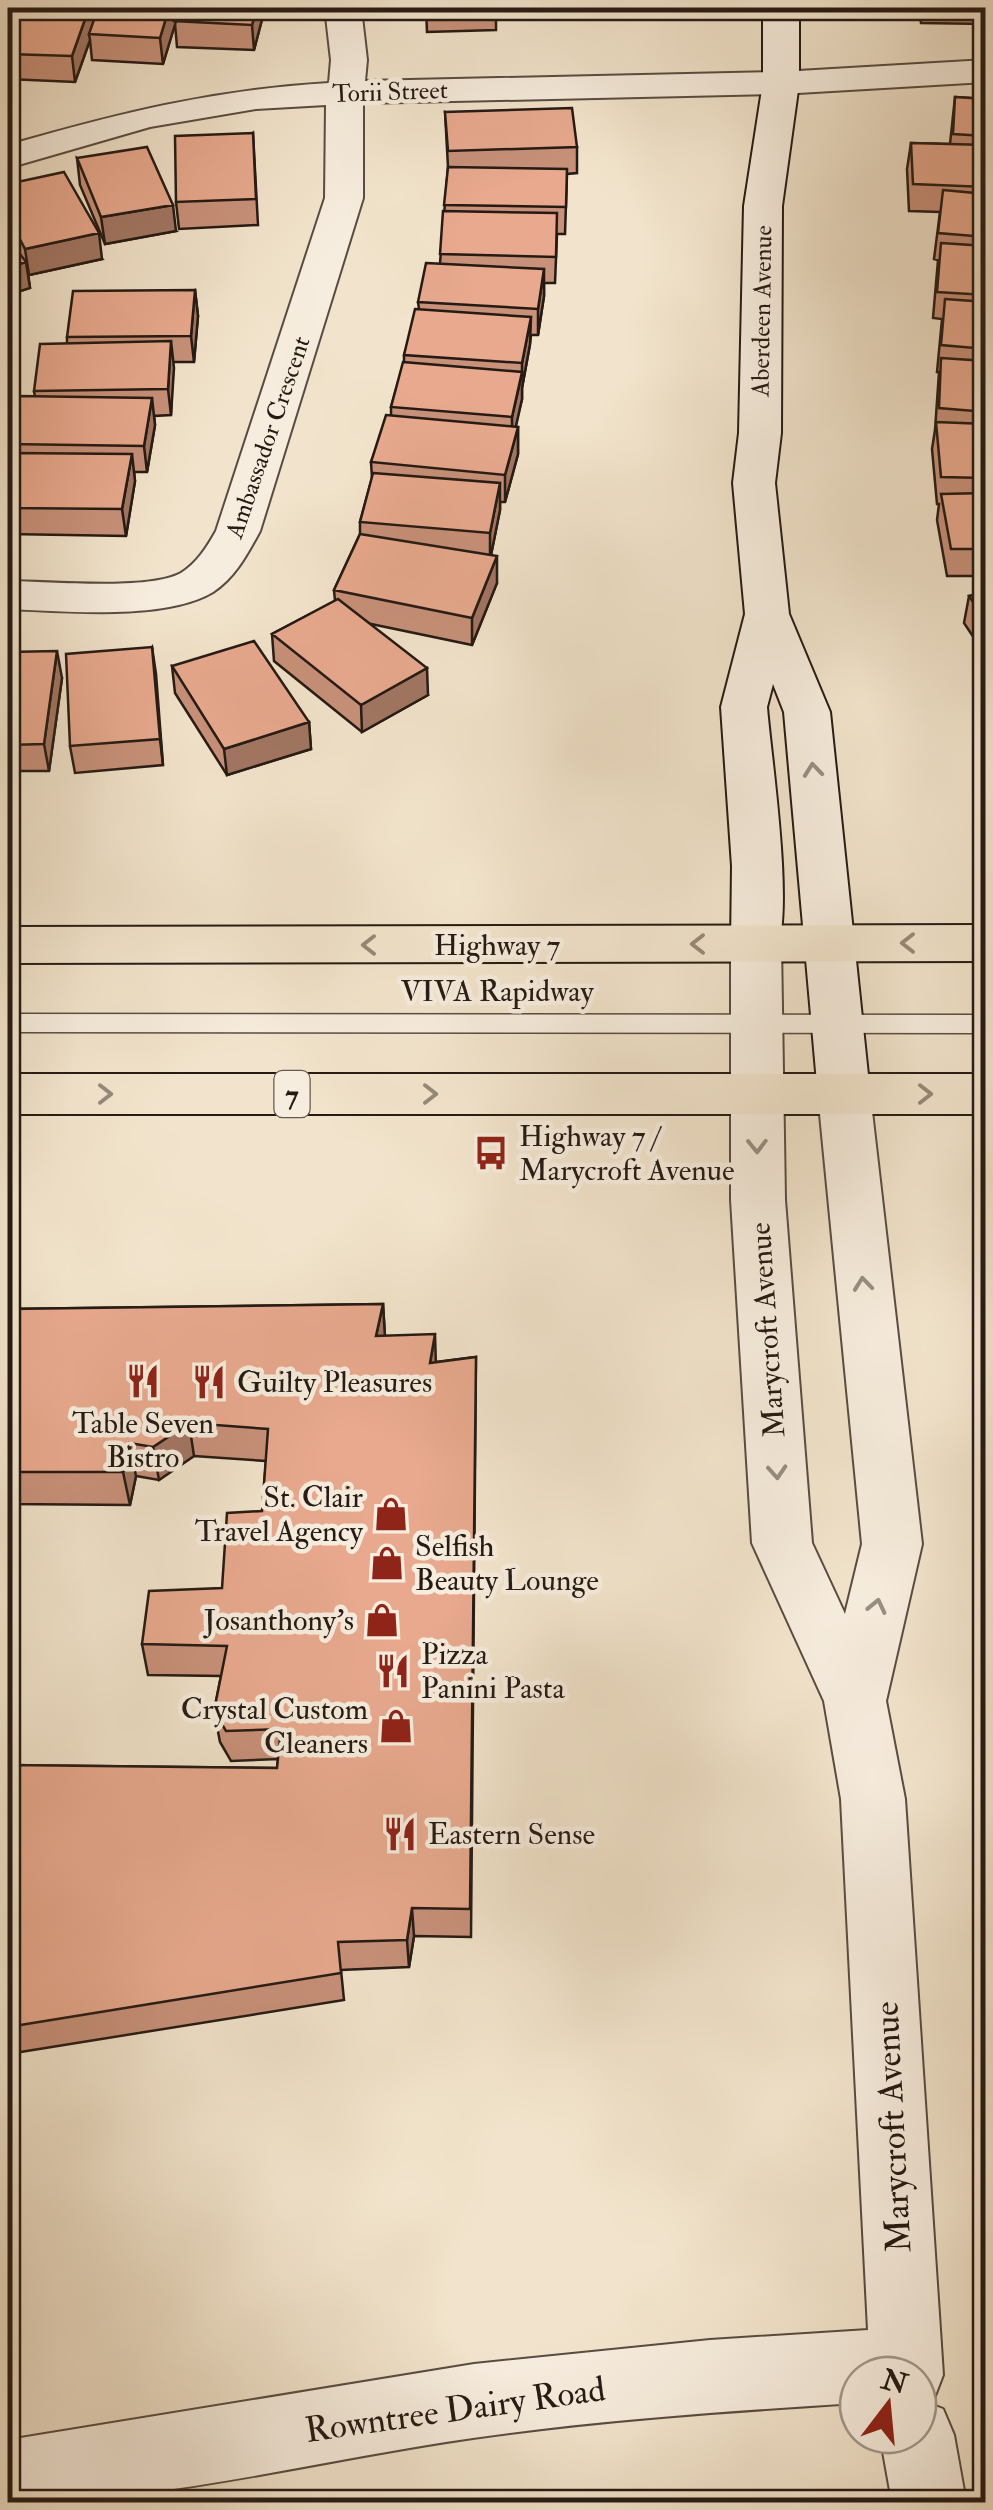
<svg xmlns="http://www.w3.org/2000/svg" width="993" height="2510" viewBox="0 0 993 2510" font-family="'IM FELL Double Pica',serif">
<rect width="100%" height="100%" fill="#f2e4cc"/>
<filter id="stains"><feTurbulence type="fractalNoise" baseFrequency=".002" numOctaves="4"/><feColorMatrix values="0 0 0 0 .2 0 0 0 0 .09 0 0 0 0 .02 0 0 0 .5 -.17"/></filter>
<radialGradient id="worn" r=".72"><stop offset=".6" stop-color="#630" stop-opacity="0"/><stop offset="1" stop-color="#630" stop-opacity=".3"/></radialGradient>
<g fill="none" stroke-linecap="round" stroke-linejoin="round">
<g stroke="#584c42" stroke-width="3">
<path id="lane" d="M 8,1014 L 986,1015 L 986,1033 L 8,1032 Z"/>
</g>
<g stroke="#584c42" stroke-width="4">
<path id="street" d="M 325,8 L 361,8 L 367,60 L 365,81 L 781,72 L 986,60 L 986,82 L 781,94 L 363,103 L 363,198 L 260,531 C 248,553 235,578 213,592 C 165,621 63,611 8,609 L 8,581 C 47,581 148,591 181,573 C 197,563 207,547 216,531 L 325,198 L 326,105 L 256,109 L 150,127 L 8,168 L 8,145 C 120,113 211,90 329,83 L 331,60 Z
M 756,926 L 774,931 L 781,944 L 785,1200 L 812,1543 L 845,1614 L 862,1544 L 818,1094 L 825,1080 L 844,1074 L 863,1080 L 870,1094 L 922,1544 L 886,1701 L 905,1799 L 943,2375 L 933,2401 L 928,2403 L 943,2409 L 954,2435 L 966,2502 L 892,2502 L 880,2435 L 918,2435 L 918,2375 L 858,2375 L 858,2403 C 729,2411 600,2420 473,2438 C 318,2460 164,2502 8,2502 L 8,2440 L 474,2364 L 710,2340 L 868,2330 L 841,1799 L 824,1701 L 752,1543 L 731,1200 L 731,944 L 738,931 Z"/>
</g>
<g stroke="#251a14" stroke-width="4">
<path id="secondary" d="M 763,8 L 799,8 L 799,83 L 782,206 L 781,433 L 775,483 L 789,614 L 830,712 L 870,1094 L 863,1108 L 844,1114 L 825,1108 L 818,1094 L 784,712 L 773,684 L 767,707 C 771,758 796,919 774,957 L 756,962 L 738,957 L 731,944 L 732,866 L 721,707 L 745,614 L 733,483 L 739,433 L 744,206 L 763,83 Z"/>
</g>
<g stroke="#251a14" stroke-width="4">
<path id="primary" d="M 986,925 L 986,961 L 8,963 L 8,927 Z
M 8,1074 L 986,1074 L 986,1114 L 8,1114 Z"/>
</g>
<use href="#lane" fill="#f7edde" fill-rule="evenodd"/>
<use href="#street" fill="#f7edde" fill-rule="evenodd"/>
<use href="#secondary" fill="#f7edde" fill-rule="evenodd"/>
<use href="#primary" fill="#f2e4cc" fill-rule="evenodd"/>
</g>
<path fill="#c8917a" stroke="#251a14" stroke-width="2.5" d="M 98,8 L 265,8 L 254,50 L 177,47 L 175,24 L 163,64 L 92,60 L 90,40 L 75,82 L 8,79 L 8,42 L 95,18 Z
M 426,8 L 496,8 L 496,30 L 427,32 Z
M 558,8 L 645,8 L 645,12 L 558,12 Z
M 919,8 L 986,8 L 986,24 L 921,23 Z
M 955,97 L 986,99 L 986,576 L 947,576 L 937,520 L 939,504 L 937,504 L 932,449 L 935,430 L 939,372 L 937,372 L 942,319 L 933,318 L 938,260 L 934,259 L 940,212 L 909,211 L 907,169 L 911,143 L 950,144 Z
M 445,112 L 577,147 L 577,173 L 567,174 L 565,234 L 557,234 L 555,283 L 544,283 L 544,296 L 538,335 L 531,335 L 530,344 L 522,388 L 522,399 L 515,427 L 518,427 L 518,454 L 505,502 L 500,502 L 500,510 L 491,555 L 497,583 L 472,645 L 371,624 L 428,695 L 362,732 L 274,661 L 272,634 L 335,601 L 334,590 L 360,534 L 360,522 L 372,478 L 371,462 L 391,415 L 391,407 L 404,362 L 404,355 L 419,309 L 418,302 L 440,263 L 448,167 Z
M 253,133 L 258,225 L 179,229 L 176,202 Z
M 77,158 L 176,231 L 105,244 L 80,185 Z
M 8,184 L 102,259 L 29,275 L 28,273 L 30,288 L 8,295 L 8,238 L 13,245 L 8,234 Z
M 195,290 L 198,316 L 194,362 L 173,362 L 171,415 L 154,416 L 155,425 L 147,472 L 134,472 L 135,481 L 126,536 L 8,534 L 8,453 L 10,453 L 8,444 L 35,397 L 34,391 L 67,343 L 67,337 Z
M 986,593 L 986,656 L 964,623 L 969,596 Z
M 152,647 L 163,765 L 75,773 L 70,746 Z
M 8,652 L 62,678 L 49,771 L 8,771 Z
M 172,666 L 309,722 L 311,749 L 227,775 L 175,693 Z
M 383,1304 L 385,1336 L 436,1362 L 476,1357 L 471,1937 L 414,1936 L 409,1967 L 341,1970 L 344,2000 L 8,2054 L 8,1765 L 277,1768 L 278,1759 L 231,1761 L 220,1742 L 214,1711 L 221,1676 L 148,1675 L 142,1644 L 222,1588 L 262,1511 L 266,1461 L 194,1456 L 159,1480 L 136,1476 L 130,1505 L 8,1504 L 8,1309 Z"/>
<path fill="#a27663" stroke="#251a14" stroke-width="2.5" d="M 89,8 L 94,8 L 96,24 L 89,34 L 90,40 L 75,82 L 72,56 Z
M 169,8 L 180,8 L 163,64 L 160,38 Z
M 257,8 L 265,8 L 254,50 L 252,25 Z
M 173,205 L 176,231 L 105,244 L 101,217 Z
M 99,233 L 102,259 L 29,275 L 25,249 Z
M 26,262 L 30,288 L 8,295 L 8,267 Z
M 544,269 L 544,296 L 538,335 L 538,309 Z
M 195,290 L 198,316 L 194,362 L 191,336 Z
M 531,317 L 530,344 L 522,388 L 522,399 L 512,444 L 512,417 L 522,374 L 522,363 Z
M 171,341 L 174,368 L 171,415 L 168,389 Z
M 152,398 L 155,425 L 147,472 L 144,446 Z
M 518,427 L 518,454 L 505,502 L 505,475 Z
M 132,454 L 135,481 L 126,536 L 122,509 Z
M 500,483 L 500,510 L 490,560 L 490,533 Z
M 497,556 L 497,583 L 472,645 L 472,618 Z
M 152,647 L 156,674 L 163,765 L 160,739 Z
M 57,651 L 62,678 L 49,771 L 44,744 Z
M 427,668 L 428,695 L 362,732 L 361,705 Z
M 309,722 L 311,749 L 227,775 L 224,749 Z
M 383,1304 L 385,1338 L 376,1336 Z
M 435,1334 L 436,1367 L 430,1363 Z
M 189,1423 L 194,1456 L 159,1480 L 153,1447 Z
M 129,1443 L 136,1476 L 130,1505 L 123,1472 Z
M 412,1908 L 414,1936 L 409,1967 L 407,1940 Z"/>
<path fill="#e8a98e" stroke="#251a14" stroke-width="2.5" d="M 21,8 L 89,8 L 72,56 L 8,54 L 8,42 Z
M 98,8 L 169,8 L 160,38 L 89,34 Z
M 179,8 L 257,8 L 252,25 L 174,21 Z
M 955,97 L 986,99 L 986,136 L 953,134 Z
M 572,108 L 577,147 L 448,151 L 445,112 Z
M 253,133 L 256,199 L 176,202 L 175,136 Z
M 911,143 L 986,145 L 986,187 L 913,184 Z
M 147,147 L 173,205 L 101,217 L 77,158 Z
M 448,167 L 567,169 L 566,207 L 444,205 Z
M 64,172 L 99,233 L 25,249 L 8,216 L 8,184 Z
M 943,190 L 986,194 L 986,237 L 938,233 Z
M 443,211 L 557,213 L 556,257 L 440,254 Z
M 8,238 L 26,262 L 8,267 Z
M 941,243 L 986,246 L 986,295 L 937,292 Z
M 426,263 L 544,269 L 538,309 L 418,302 Z
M 195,290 L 191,336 L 67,337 L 73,291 Z
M 945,299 L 986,302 L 986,349 L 941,345 Z
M 415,309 L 531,317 L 522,363 L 404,355 Z
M 171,341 L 168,389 L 34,391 L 40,344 Z
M 941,358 L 986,361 L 986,412 L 939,408 Z
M 403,362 L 522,372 L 512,417 L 391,407 Z
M 18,396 L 152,398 L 144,446 L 8,444 Z
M 386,415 L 518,427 L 505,475 L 371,462 Z
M 936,422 L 986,424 L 986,478 L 941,477 Z
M 8,453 L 132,454 L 122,509 L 8,508 Z
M 373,473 L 500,483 L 490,533 L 360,522 Z
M 986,493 L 986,549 L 951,549 L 941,494 Z
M 360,534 L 497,556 L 472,618 L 334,590 Z
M 986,593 L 986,622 L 969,596 Z
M 338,599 L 427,668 L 361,705 L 272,634 Z
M 254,641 L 309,722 L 224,749 L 172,666 Z
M 152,647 L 160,739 L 70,746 L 66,654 Z
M 57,651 L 44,744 L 8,745 L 8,652 Z
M 383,1304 L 376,1336 L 435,1334 L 430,1363 L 476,1357 L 470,1909 L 412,1908 L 407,1940 L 338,1942 L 341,1973 L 8,2027 L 8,1765 L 277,1768 L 281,1729 L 226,1731 L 214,1711 L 227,1646 L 142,1644 L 149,1591 L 222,1588 L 227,1513 L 262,1511 L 268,1429 L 189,1423 L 153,1447 L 129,1443 L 123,1472 L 8,1472 L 8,1309 Z"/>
<defs><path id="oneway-chevron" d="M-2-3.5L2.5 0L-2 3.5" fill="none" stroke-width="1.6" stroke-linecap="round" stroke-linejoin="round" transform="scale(2.5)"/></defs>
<g stroke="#988e83">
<use href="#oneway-chevron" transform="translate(813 770) rotate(-96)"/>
<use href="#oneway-chevron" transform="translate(757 1146) rotate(89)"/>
<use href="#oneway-chevron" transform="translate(863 1284) rotate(-96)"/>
<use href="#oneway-chevron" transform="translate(777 1472) rotate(86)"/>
<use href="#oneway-chevron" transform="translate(877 1606) rotate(-77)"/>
</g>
<g stroke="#968979">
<use href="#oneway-chevron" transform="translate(908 943) rotate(180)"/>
<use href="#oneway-chevron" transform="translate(698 944) rotate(180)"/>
<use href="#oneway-chevron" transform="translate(369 945) rotate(180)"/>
<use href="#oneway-chevron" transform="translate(105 1094)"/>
<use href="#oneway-chevron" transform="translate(430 1094)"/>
<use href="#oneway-chevron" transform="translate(925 1094)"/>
</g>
<defs>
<g id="bus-bare" transform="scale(2.7)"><path d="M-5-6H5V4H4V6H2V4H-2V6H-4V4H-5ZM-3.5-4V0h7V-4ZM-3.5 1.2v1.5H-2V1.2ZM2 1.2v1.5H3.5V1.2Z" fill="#8f2418" stroke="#f7edde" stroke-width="2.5" paint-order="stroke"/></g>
<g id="restaurant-bare" transform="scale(2.7)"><path d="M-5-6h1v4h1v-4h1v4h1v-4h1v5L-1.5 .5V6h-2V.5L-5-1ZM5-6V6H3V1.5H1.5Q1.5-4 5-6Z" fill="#8f2418" stroke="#f7edde" stroke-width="2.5" paint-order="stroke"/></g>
<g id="shop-bare" transform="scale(2.7)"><path d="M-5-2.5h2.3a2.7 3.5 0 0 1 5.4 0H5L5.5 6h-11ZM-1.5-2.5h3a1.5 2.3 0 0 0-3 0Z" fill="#8f2418" stroke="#f7edde" stroke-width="2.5" paint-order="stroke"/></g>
</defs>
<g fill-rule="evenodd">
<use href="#bus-bare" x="491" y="1153"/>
<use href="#restaurant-bare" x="143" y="1381"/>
<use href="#restaurant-bare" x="209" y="1382"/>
<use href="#shop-bare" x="391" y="1514"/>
<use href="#shop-bare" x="387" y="1563"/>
<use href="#shop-bare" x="382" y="1620"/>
<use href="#restaurant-bare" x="393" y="1671"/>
<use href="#shop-bare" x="396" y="1726"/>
<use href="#restaurant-bare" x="400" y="1834"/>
</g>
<g text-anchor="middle" stroke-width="9" stroke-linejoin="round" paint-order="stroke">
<g font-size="25" fill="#251a14" stroke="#f7edde">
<text transform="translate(390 91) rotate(-2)" y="9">Torii Street</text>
<text transform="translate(761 311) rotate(-89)" y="9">Aberdeen Avenue</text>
<text transform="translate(267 437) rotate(-71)" y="9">Ambassador Crescent</text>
</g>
<rect fill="#f7edde" stroke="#645951" stroke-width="2.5" x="274.5" y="1071" width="35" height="46" rx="8"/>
<g font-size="28" font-weight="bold" fill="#251a14">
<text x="292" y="1104">7</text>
</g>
<g font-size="30" fill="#251a14" stroke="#f7edde">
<text x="497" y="955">Highway 7</text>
<text x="497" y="1001">VIVA Rapidway</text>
<text transform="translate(767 1330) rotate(-94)" y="10">Marycroft Avenue</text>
</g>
<g font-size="30" fill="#251a14" stroke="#f7edde" text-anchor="start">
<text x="519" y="1146">Highway 7 /<tspan x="519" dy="34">Marycroft Avenue</tspan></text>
<text x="237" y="1392">Guilty Pleasures</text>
<text x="143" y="1433" text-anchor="middle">Table Seven<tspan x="143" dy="34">Bistro</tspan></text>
<text x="363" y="1507" text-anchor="end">St. Clair<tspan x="363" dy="34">Travel Agency</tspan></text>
<text x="415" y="1556">Selfish<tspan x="415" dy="34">Beauty Lounge</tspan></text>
<text x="354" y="1630" text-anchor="end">Josanthony's</text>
<text x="421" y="1664">Pizza<tspan x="421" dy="34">Panini Pasta</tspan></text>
<text x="368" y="1719" text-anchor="end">Crystal Custom<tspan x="368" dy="34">Cleaners</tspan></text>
<text x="428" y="1844">Eastern Sense</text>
</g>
<g font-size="35" fill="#251a14" stroke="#f7edde">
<text transform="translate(892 2127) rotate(-93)" y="12">Marycroft Avenue</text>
<text transform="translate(455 2409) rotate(-8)" y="12">Rowntree Dairy Road</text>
</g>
</g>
<rect width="993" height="2510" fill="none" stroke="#f2e4cc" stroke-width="40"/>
<rect x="10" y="10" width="973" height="2490" fill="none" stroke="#251a14" stroke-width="5"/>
<rect x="20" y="20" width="953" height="2470" fill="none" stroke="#251a14" stroke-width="2.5"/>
<g transform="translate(888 2405) rotate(16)"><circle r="48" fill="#f7edde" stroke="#a3998d" stroke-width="2.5"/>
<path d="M0-8L18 38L0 25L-18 38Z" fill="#8f2418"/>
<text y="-15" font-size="28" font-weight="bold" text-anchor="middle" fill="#251a14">N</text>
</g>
<rect width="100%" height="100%" filter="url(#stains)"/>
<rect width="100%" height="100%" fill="url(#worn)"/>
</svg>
